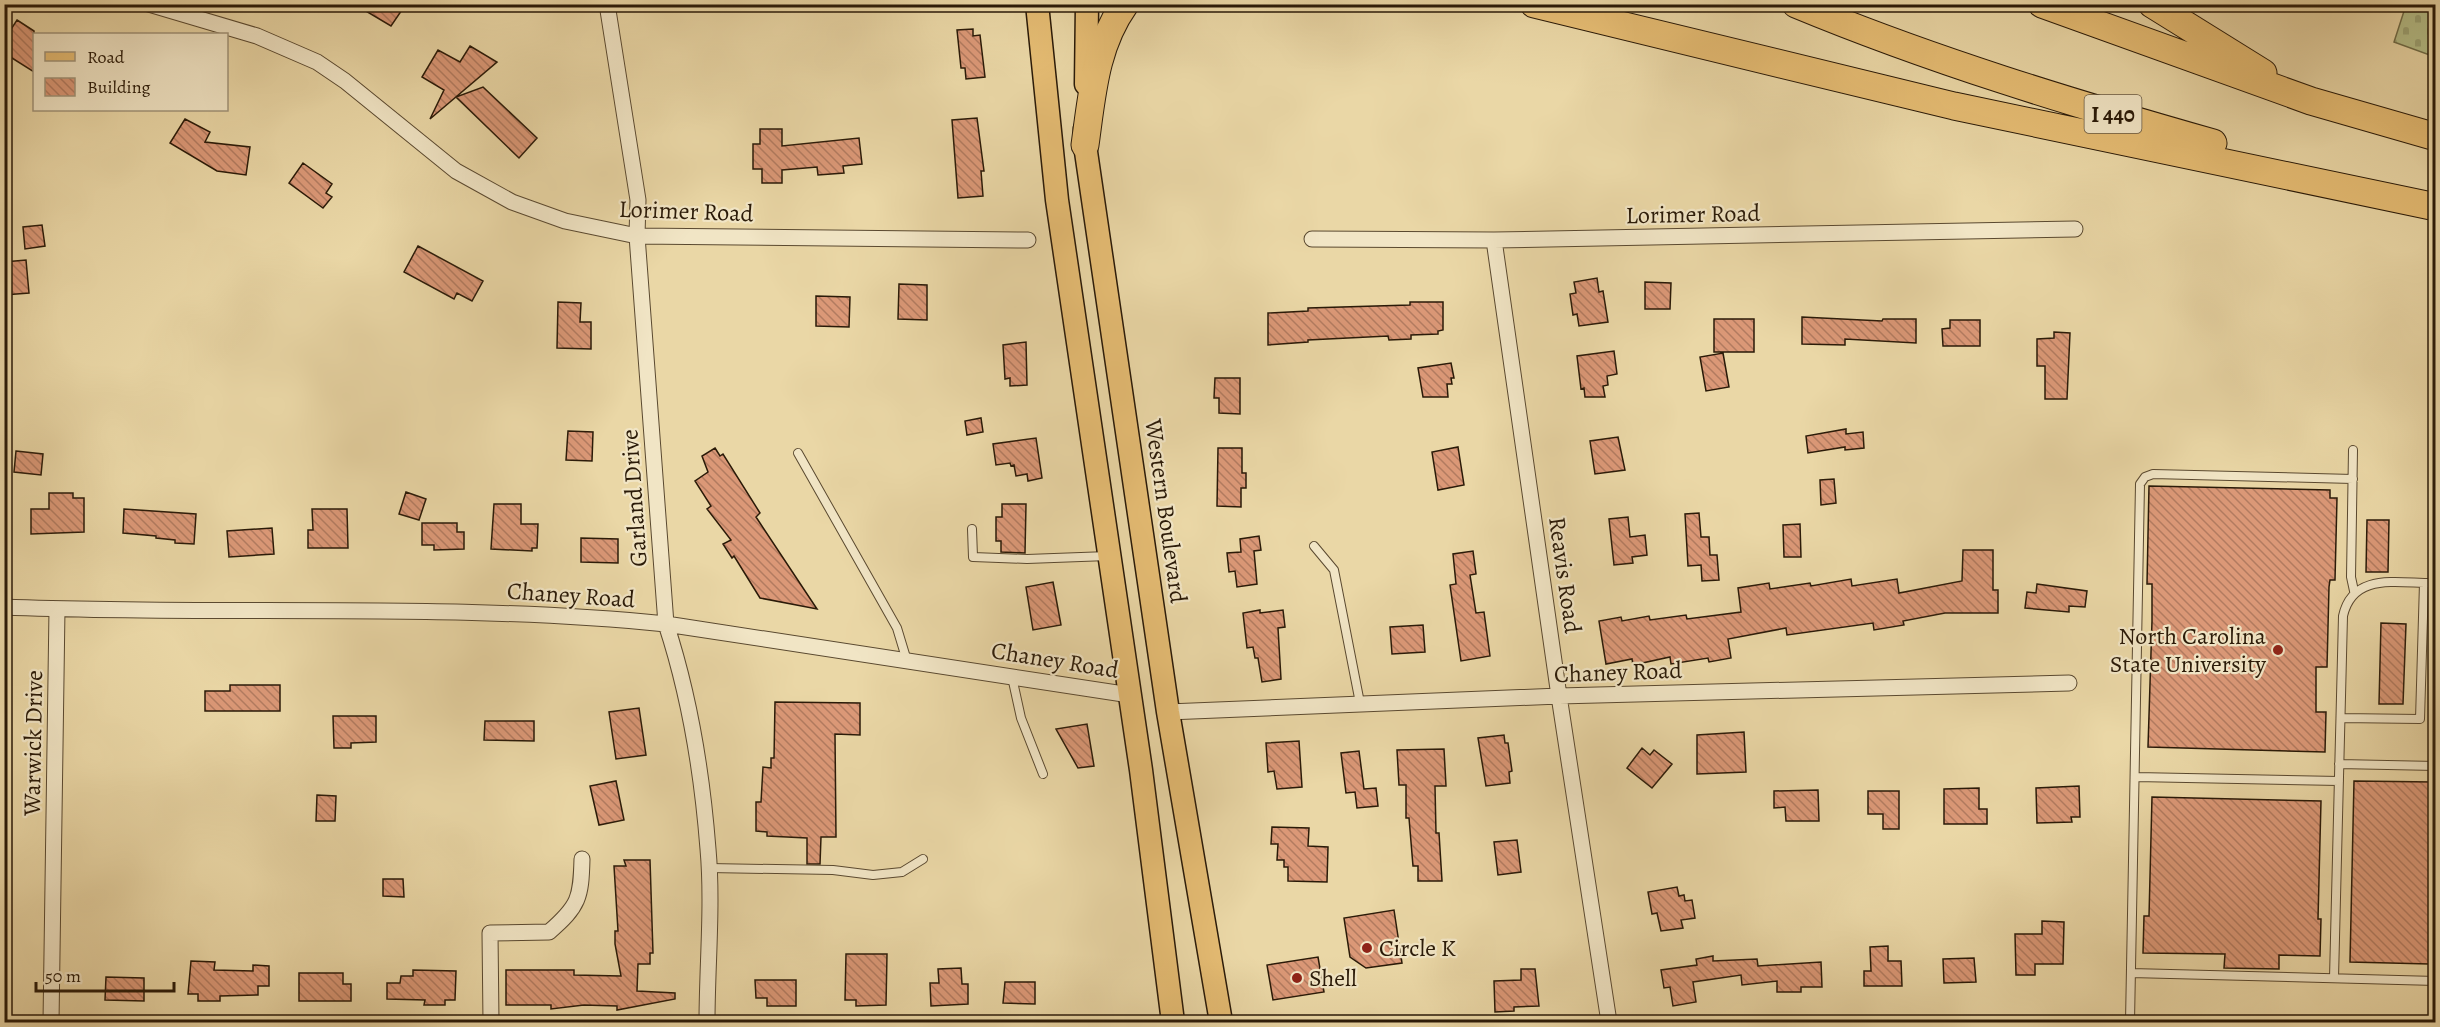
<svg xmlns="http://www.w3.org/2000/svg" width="2440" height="1027" viewBox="0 0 2440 1027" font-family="Alegreya,serif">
<defs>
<pattern id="cemetery-stones" width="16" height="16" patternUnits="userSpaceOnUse" patternTransform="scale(1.5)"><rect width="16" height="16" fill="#b5be88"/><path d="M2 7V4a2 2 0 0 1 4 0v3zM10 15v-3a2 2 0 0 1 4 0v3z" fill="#9ca374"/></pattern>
<pattern id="building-back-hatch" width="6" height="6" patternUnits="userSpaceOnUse" patternTransform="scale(1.5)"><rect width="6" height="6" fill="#db9877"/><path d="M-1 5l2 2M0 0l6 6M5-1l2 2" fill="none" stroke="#b27b60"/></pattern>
</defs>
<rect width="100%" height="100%" fill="#ead7a6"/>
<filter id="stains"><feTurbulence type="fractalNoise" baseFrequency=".00333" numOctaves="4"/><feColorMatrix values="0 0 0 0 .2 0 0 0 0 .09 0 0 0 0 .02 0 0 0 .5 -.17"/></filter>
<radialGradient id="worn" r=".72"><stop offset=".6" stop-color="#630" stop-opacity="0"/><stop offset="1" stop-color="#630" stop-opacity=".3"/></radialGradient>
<path fill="url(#cemetery-stones)" stroke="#706c48" stroke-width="1.5" d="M 2406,5 L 2435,5 L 2435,57 L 2394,42 Z"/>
<path fill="url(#building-back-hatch)" stroke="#2a1a08" stroke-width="1.5" d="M 354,4 L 406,4 L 391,26 Z
M 17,20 L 34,31 L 34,72 L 4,53 L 4,40 Z
M 973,29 L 973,36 L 980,35 L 985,77 L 966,79 L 965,68 L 961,68 L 957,30 Z
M 470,46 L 497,62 L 430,119 L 444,90 L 422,77 L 438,50 L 460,62 Z
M 483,87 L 537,138 L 519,158 L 456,97 Z
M 977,118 L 984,171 L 981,171 L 983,196 L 958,198 L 952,120 Z
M 185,119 L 210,132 L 205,142 L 250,147 L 246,175 L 217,171 L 170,143 Z
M 760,129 L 782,129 L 782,146 L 859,138 L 862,164 L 843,166 L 844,173 L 818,175 L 817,167 L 782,170 L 782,183 L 762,183 L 762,169 L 753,169 L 753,144 L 760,144 Z
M 303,163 L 332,184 L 326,193 L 332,197 L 323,208 L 289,183 Z
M 42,225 L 45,246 L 25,249 L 23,227 Z
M 418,246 L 483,281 L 472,301 L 457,293 L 454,299 L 404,272 Z
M 26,260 L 29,293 L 4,295 L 4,262 Z
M 1597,278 L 1599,292 L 1603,291 L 1608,322 L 1579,326 L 1577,314 L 1573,315 L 1570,294 L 1576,293 L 1574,282 Z
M 1645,282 L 1671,283 L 1670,309 L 1645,309 Z
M 899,284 L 927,285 L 927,320 L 898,319 Z
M 816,296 L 850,297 L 849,327 L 816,326 Z
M 558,302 L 581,303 L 580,322 L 591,322 L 591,349 L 557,348 Z
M 1410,302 L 1443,302 L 1443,330 L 1438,331 L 1438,334 L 1411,335 L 1411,339 L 1389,340 L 1388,336 L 1308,340 L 1308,342 L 1268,345 L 1268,313 L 1308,311 L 1308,308 L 1410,305 Z
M 1802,317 L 1882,321 L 1883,319 L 1916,319 L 1916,343 L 1845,339 L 1845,345 L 1802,344 Z
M 1714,319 L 1754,319 L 1754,352 L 1714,352 Z
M 1950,320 L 1980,320 L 1980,346 L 1943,346 L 1942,329 L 1950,328 Z
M 2054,332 L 2070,333 L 2067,399 L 2045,399 L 2045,366 L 2037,366 L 2037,339 L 2054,338 Z
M 1026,342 L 1027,385 L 1010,386 L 1010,378 L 1005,379 L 1003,345 Z
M 1614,351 L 1617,374 L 1607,376 L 1608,385 L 1603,386 L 1605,397 L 1585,397 L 1584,388 L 1581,389 L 1577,356 Z
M 1723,353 L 1729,387 L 1706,391 L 1700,357 Z
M 1451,363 L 1454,378 L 1451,378 L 1452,384 L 1447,384 L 1448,397 L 1423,397 L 1418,368 Z
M 1215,378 L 1240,378 L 1240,414 L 1219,413 L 1219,398 L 1214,398 Z
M 981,418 L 983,432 L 967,435 L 965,421 Z
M 1846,429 L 1846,434 L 1863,432 L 1864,448 L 1845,450 L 1845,447 L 1808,453 L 1806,436 Z
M 568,431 L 593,432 L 592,461 L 566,460 Z
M 1618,437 L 1625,470 L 1595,474 L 1590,441 Z
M 1036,438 L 1042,478 L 1028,481 L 1027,474 L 1016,476 L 1014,465 L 1011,466 L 1010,463 L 996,465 L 993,444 Z
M 1458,447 L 1464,485 L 1438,490 L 1432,452 Z
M 715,448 L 720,456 L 723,454 L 760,513 L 756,517 L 817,609 L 760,598 L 734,556 L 732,558 L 723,544 L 731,540 L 707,509 L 711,506 L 695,481 L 708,472 L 702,456 Z
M 1218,448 L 1242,448 L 1242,473 L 1246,473 L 1246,488 L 1241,488 L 1241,507 L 1217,506 Z
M 16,451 L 43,454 L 41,475 L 14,472 Z
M 1834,479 L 1836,503 L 1821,505 L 1820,480 Z
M 2149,486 L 2330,490 L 2330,498 L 2337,498 L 2335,580 L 2330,580 L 2329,587 L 2327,667 L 2316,667 L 2316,712 L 2326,712 L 2325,752 L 2148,747 L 2152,621 L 2152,584 L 2147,584 Z
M 406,492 L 426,499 L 419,520 L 399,514 Z
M 49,493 L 73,493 L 73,498 L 84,498 L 84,532 L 31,534 L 31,509 L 49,509 Z
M 494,504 L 521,504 L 521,524 L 538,524 L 537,548 L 532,548 L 532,551 L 491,549 Z
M 1002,504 L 1026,504 L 1025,553 L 1001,552 L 1001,541 L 996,541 L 996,517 L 1002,517 Z
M 124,509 L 196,514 L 194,544 L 175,543 L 175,540 L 156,538 L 156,536 L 123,533 Z
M 312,509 L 347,509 L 348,548 L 308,548 L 308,530 L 313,530 Z
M 1699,513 L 1701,537 L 1709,537 L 1710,555 L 1717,555 L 1719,580 L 1702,581 L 1701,565 L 1688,566 L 1685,514 Z
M 1628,517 L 1630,537 L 1645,535 L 1647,555 L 1632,557 L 1633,563 L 1614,565 L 1609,519 Z
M 2367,520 L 2389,520 L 2388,572 L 2366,572 Z
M 422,523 L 457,523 L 457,532 L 464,532 L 464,549 L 434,550 L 434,545 L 422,545 Z
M 1800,524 L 1801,557 L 1784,557 L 1783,525 Z
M 272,528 L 274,554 L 229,557 L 227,531 Z
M 1259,536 L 1261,550 L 1254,551 L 1257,584 L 1237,587 L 1235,571 L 1229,572 L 1227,553 L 1241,552 L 1240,539 Z
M 581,538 L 618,539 L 618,563 L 581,562 Z
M 1963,550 L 1993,550 L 1993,590 L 1998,590 L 1998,613 L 1945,613 L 1903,621 L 1904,625 L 1874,630 L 1873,623 L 1787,635 L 1786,628 L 1728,639 L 1731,658 L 1709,662 L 1708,658 L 1671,664 L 1670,657 L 1633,665 L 1632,659 L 1606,664 L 1599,621 L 1621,617 L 1622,621 L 1649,616 L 1650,620 L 1686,615 L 1687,619 L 1741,612 L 1738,588 L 1769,583 L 1770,589 L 1810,583 L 1811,586 L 1851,579 L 1852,586 L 1897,579 L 1899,593 L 1962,581 Z
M 1473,551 L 1476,574 L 1470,575 L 1476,613 L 1484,612 L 1490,656 L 1461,661 L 1450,585 L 1456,584 L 1453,554 Z
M 1053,582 L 1061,625 L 1033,630 L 1026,587 Z
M 2037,584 L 2087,591 L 2085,607 L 2069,606 L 2069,612 L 2025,608 L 2027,592 L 2036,593 Z
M 1260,610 L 1260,613 L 1283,610 L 1285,627 L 1278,628 L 1281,679 L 1262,682 L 1258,658 L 1255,658 L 1253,647 L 1247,648 L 1243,613 Z
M 2381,623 L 2406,624 L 2403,704 L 2379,704 Z
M 1423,625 L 1425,652 L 1392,654 L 1390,627 Z
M 230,685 L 280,685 L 280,711 L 205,711 L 205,691 L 230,691 Z
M 775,702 L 860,703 L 860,735 L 835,734 L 836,837 L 821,837 L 820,864 L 807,864 L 807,838 L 767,836 L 767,832 L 756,831 L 756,802 L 761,802 L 763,767 L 771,768 L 771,758 L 774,758 Z
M 639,708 L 646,755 L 616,759 L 609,712 Z
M 333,716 L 376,716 L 376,742 L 351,743 L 351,748 L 334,748 Z
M 485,721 L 534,721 L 534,741 L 484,740 Z
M 1087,724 L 1094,766 L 1078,768 L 1056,729 Z
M 1744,732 L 1746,772 L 1697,774 L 1697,735 Z
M 1504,735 L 1505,743 L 1508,743 L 1512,771 L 1509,772 L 1510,783 L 1486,786 L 1478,738 Z
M 1299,741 L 1302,787 L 1277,789 L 1274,771 L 1268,772 L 1266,743 Z
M 1642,748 L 1650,755 L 1654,750 L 1672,764 L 1652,788 L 1627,768 Z
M 1444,749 L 1446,786 L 1435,786 L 1436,833 L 1439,833 L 1442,881 L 1418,881 L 1418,866 L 1413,866 L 1409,818 L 1406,818 L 1406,785 L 1399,785 L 1397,750 Z
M 1359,751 L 1364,789 L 1376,788 L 1378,806 L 1357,808 L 1355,792 L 1346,793 L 1341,753 Z
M 616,781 L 624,820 L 599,825 L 590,786 Z
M 2354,781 L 2433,782 L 2429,964 L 2350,962 Z
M 2079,786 L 2080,817 L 2071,817 L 2072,822 L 2037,823 L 2036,788 Z
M 1979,788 L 1979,809 L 1987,809 L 1987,824 L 1944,824 L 1944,789 Z
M 1818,790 L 1819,821 L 1786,821 L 1785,807 L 1774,808 L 1774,791 Z
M 1868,791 L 1899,791 L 1899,829 L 1883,829 L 1883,814 L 1868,814 Z
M 317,795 L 336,796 L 335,821 L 316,821 Z
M 2152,797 L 2321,801 L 2318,919 L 2321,919 L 2320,956 L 2279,955 L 2279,969 L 2224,968 L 2225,954 L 2143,953 L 2144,916 L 2149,916 Z
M 1272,827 L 1309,828 L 1308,846 L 1328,847 L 1327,882 L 1288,881 L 1288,867 L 1284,867 L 1284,860 L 1277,860 L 1278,844 L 1271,844 Z
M 1517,840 L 1521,872 L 1498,875 L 1494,842 Z
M 624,860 L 650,860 L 653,953 L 650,953 L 650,964 L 638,964 L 637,991 L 675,993 L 675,999 L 617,1010 L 617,1006 L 584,1005 L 551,1009 L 551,1005 L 506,1005 L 506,970 L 574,970 L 574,975 L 621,976 L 615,944 L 615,931 L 618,931 L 614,866 L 626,866 Z
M 383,879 L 403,879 L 404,897 L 383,896 Z
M 1677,887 L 1679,896 L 1684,895 L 1685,901 L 1692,900 L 1695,918 L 1681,920 L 1683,928 L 1661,931 L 1657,913 L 1652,914 L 1648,892 Z
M 1394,910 L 1402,963 L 1366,968 L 1350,957 L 1344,918 Z
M 2042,921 L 2064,922 L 2063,964 L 2035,964 L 2035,975 L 2016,975 L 2015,934 L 2042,934 Z
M 1888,946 L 1888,961 L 1901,961 L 1902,986 L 1864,986 L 1864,971 L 1871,971 L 1870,947 Z
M 846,954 L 887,954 L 886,1005 L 856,1006 L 856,1000 L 845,1000 Z
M 1713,956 L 1713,961 L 1757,959 L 1758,966 L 1821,962 L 1822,987 L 1801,987 L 1801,992 L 1777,992 L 1777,981 L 1742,985 L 1741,975 L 1693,982 L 1696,1002 L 1673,1006 L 1670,987 L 1664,988 L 1661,970 L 1697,965 L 1696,959 Z
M 1318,957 L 1324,992 L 1273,1000 L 1267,965 Z
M 1974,958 L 1976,982 L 1944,983 L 1943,959 Z
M 191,961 L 215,962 L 214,970 L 253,971 L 253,965 L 269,966 L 269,986 L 258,986 L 258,995 L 220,996 L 220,1001 L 198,1001 L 198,994 L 188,994 Z
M 961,968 L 962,984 L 968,984 L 968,1004 L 931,1006 L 930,983 L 939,983 L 938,969 Z
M 1521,969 L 1535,969 L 1539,1006 L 1514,1007 L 1514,1011 L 1495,1012 L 1494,981 L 1521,980 Z
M 413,970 L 456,971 L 455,1000 L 445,1000 L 445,1005 L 424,1005 L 425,1000 L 387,999 L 387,983 L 400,983 L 401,976 L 413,976 Z
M 299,973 L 343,973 L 343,984 L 351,984 L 351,1001 L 299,1001 Z
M 106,977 L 144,978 L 144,1001 L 105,1000 Z
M 755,980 L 796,980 L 796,1006 L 767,1006 L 767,998 L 756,998 Z
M 1005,982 L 1035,982 L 1035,1004 L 1003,1003 Z"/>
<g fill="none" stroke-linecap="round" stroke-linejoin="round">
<g stroke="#5a4930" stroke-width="10">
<path id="service" d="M 2353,450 L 2351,577 L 2354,591
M 798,453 L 897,628 L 907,661
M 972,529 L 973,557 L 1027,559 L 1108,556
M 1314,546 L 1334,570 L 1360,703
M 1012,677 L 1021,718 L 1043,774
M 2341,718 L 2420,719 L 2424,583
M 2339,764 L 2436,766
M 2136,777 L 2339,781
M 709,868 L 833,870 L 873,875 L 902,872 L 923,859
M 2131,973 L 2436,981
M 2334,978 L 2343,616 C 2353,571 2399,584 2436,583
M 2130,1022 L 2140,484 L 2145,477 L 2153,474 L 2353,479"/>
</g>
<g stroke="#5a4930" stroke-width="17">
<path id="minor" d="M 149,4 L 257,36 L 317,62 L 345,81 L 456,171 L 512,202 L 565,221 L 637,236 L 1028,240
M 607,4 L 638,200 L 637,236 L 666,624 C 690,697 702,772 708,849 C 713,905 707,966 707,1022
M 1312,239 L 1494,240 L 2075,229
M 1494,240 L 1559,696 L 1609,1022
M 4,607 C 225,616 446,602 666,624 L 1130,695
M 1168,712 L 1559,696 L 2069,683
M 51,1022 L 57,609
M 491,1022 L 490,933 L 549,932 C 579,906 581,898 582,859"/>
</g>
<g stroke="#2a1a08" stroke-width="25">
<path id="primary" d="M 1037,4 L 1057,200 L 1141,770 L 1173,1022
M 1086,84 L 1087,4
M 1085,129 L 1085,145 L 1168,712 L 1221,1022"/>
</g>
<g stroke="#2a1a08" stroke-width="29">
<path id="motorway" d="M 1534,4 L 1954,106 L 2436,207
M 1796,4 C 1931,60 2072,103 2213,143
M 2042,4 L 2311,101 L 2436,137
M 2152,4 L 2263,73
M 1085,145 C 1092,95 1095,46 1125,4"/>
</g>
<use href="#service" stroke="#f1e5c5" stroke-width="8"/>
<use href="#minor" stroke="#f1e5c5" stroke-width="15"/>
<use href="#primary" stroke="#e5bc73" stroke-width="22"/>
<use href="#motorway" stroke="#e5bc73" stroke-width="27"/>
</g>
<g fill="#8f2418" stroke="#f1e5c5" stroke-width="2">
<circle cx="2278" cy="650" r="6"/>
<circle cx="1367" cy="948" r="6"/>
<circle cx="1297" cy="978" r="6"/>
</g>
<g text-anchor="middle" stroke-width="4.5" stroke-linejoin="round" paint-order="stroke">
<rect fill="#f1e5c5" stroke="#665741" stroke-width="1.5" x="2084.5" y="95" width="57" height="38" rx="4.5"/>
<g font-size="22" font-weight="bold" fill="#2a1a08">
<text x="2113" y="122">I 440</text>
</g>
<g font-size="24" fill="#2a1a08" stroke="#f1e5c5">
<text transform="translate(686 211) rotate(2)" y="8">Lorimer Road</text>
<text transform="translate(1693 214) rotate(-1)" y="8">Lorimer Road</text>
<text transform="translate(634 498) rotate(-94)" y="8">Garland Drive</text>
<text transform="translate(1166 511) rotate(82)" y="8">Western Boulevard</text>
<text transform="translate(1565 575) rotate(82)" y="8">Reavis Road</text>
<text transform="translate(571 595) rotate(4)" y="8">Chaney Road</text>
<text transform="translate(1055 660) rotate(9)" y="8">Chaney Road</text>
<text transform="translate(1618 672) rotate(-2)" y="8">Chaney Road</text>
<text transform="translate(33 743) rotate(-89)" y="8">Warwick Drive</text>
</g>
<g font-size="24" fill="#2a1a08" stroke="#f1e5c5" text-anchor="start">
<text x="2266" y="644" text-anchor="end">North Carolina<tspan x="2266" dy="28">State University</tspan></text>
<text x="1379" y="956">Circle K</text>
<text x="1309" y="986">Shell</text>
</g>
</g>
<rect width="2440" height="1027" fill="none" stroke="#ead7a6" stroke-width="24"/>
<rect x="6" y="6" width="2428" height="1015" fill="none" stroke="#2a1a08" stroke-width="3"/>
<rect x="12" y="12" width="2416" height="1003" fill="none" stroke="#2a1a08" stroke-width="1.5"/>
<rect x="33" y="33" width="195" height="78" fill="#f1e5c5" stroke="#a19479" stroke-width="1.5"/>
<rect x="45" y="52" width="30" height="9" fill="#e5bc73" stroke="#a19479" stroke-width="1.5"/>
<text x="87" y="63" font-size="18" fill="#2a1a08">Road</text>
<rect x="45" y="78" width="30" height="18" fill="url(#building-back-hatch)" stroke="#a19479" stroke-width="1.5"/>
<text x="87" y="93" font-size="18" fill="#2a1a08">Building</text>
<path d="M36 982v9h138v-9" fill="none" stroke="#2a1a08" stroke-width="3"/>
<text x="45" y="982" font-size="18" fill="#2a1a08" stroke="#f1e5c5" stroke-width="4.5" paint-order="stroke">50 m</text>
<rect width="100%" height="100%" filter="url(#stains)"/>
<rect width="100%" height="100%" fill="url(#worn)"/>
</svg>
